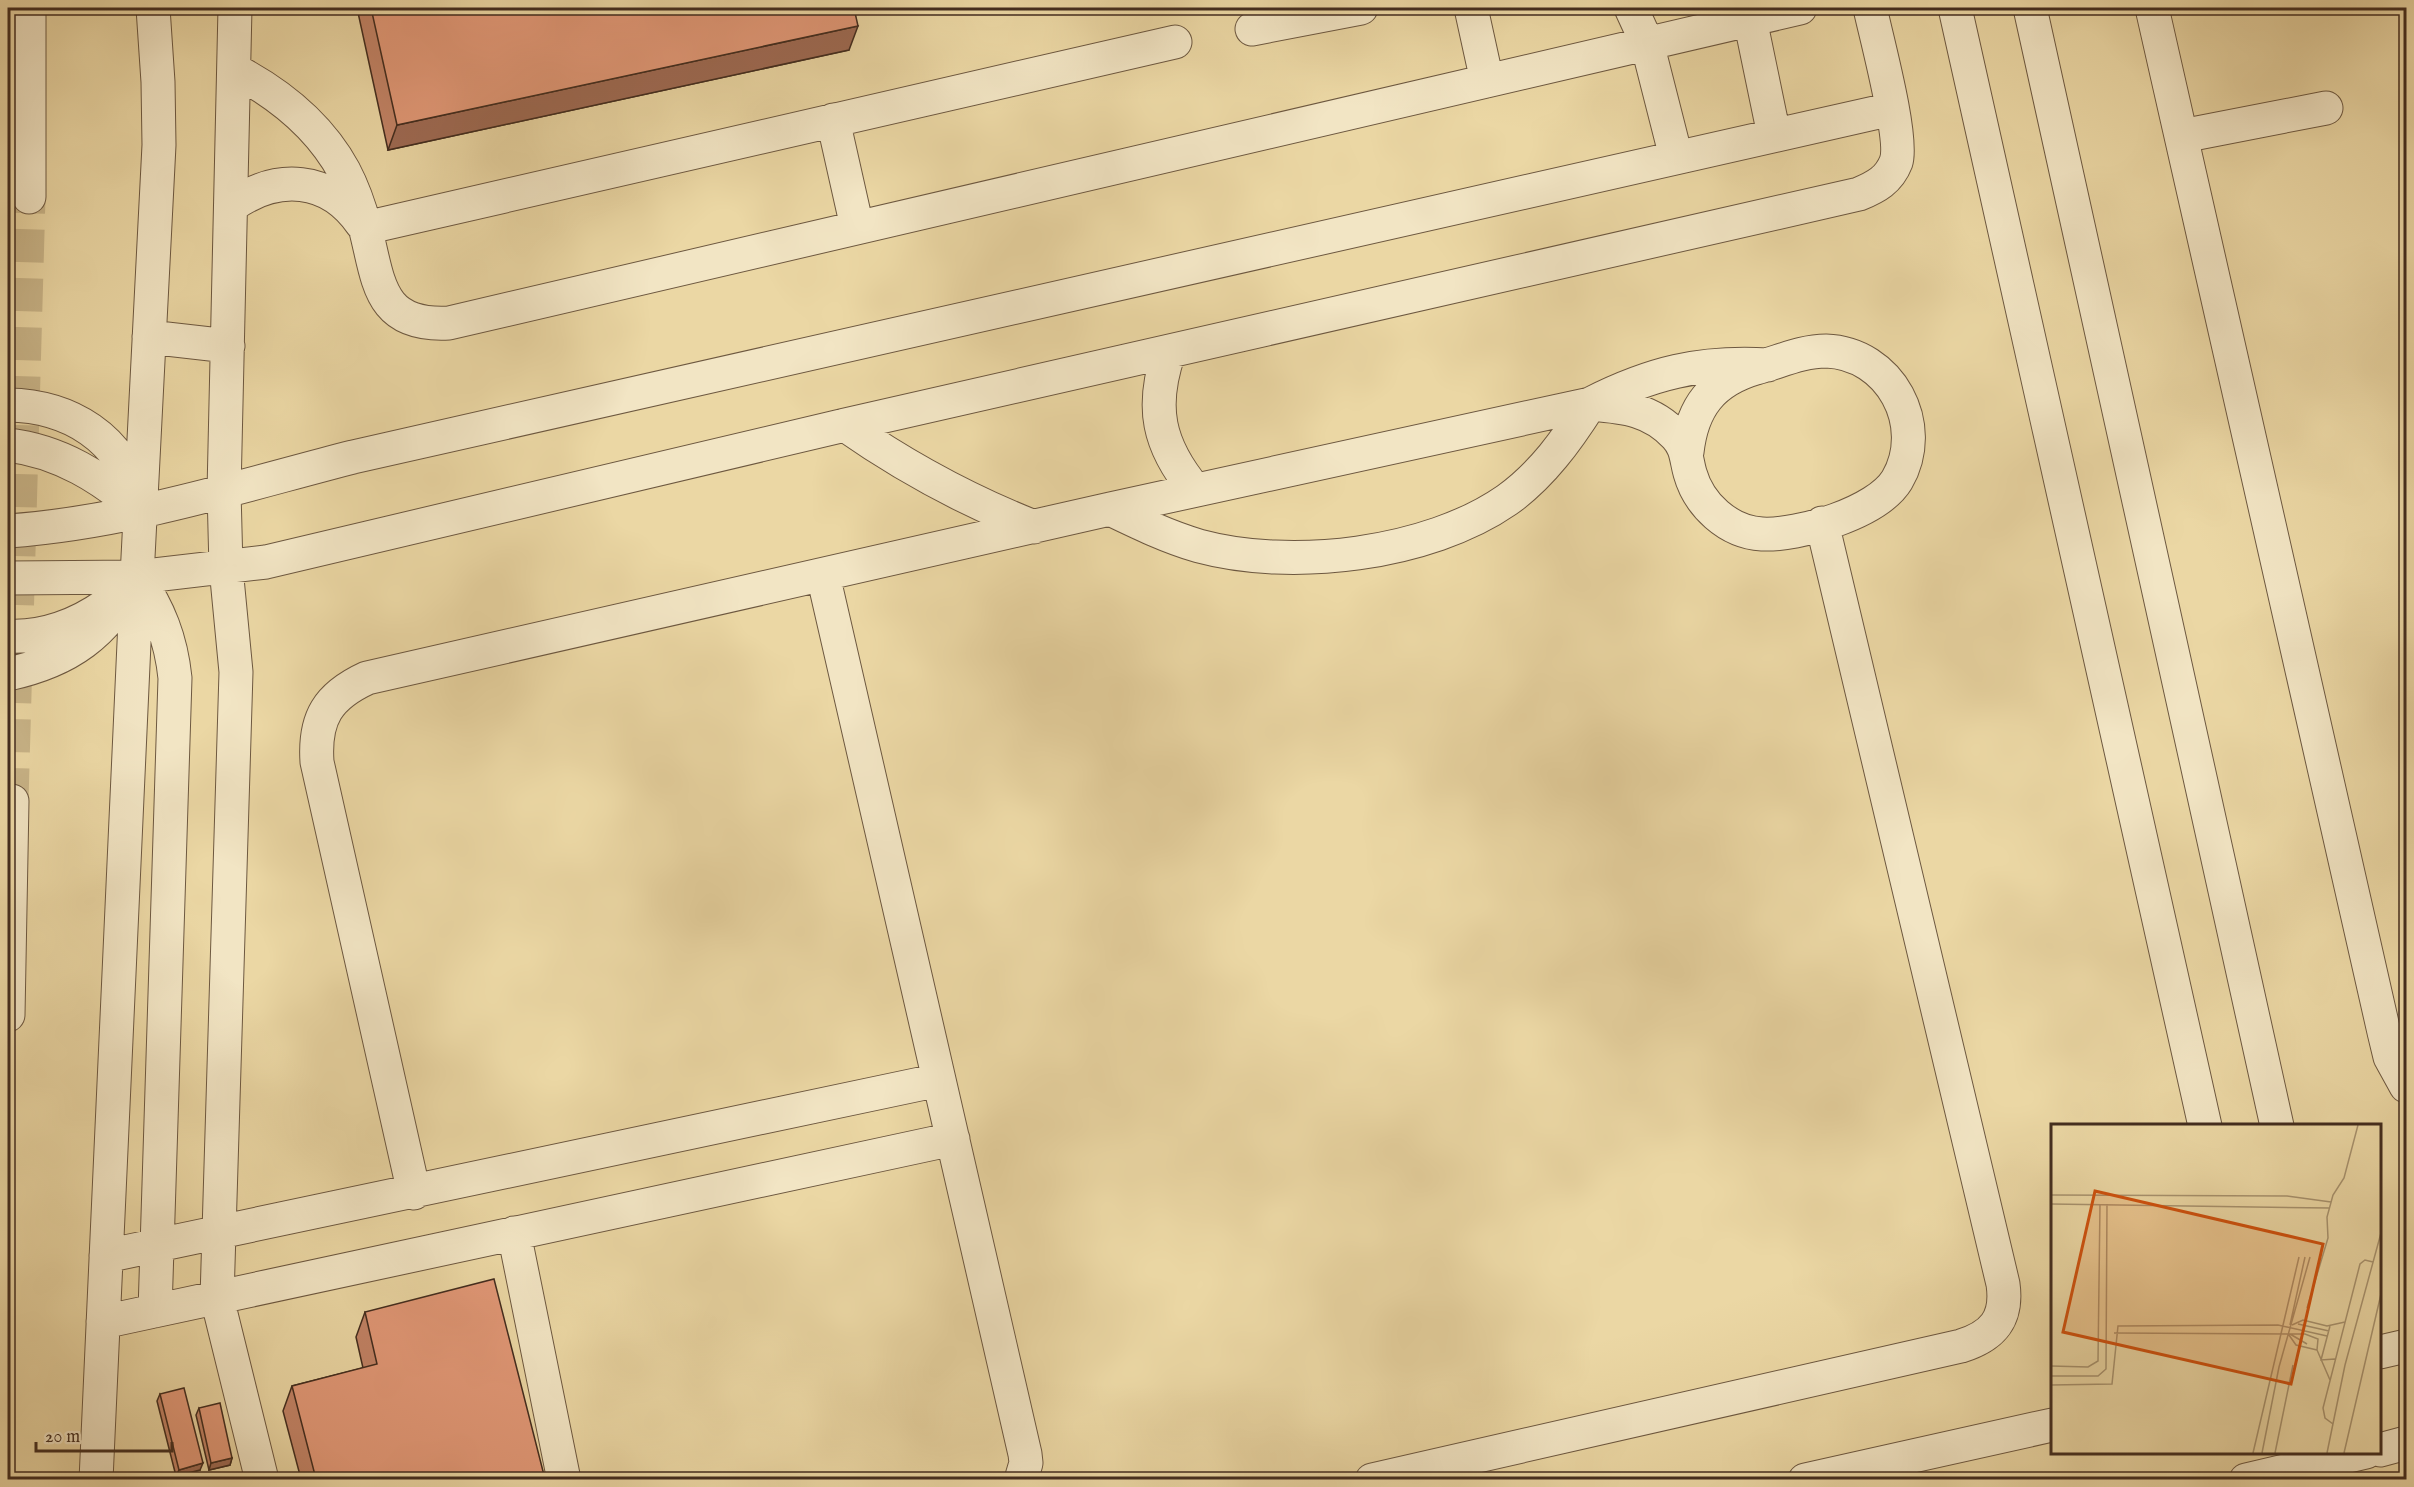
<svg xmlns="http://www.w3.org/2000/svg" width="2414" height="1487" viewBox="0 0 2414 1487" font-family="'IM FELL English',serif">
<rect width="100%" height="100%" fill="#ebd7a4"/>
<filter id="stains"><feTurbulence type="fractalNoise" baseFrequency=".00333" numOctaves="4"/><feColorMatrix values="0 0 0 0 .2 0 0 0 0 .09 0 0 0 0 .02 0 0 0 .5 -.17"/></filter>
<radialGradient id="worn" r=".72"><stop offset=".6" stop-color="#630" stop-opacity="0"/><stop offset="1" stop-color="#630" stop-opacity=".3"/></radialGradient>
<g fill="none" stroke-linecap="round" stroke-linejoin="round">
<path stroke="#c9b589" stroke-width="33" stroke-dasharray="33 16" stroke-linecap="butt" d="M 12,801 L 29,197"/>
<g stroke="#6d5840" stroke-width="35">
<path id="minor" d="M 235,8 L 224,491 L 226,568 L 236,672 L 217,1298 L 262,1480
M 1471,8 L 1487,81
M 1631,8 L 1647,43 L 1676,157
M 1750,8 L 1750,19 L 1774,135
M 1955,8 L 2205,1126
M 2030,8 L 2277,1126
M 2152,8 L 2384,1032 L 2390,1057 L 2406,1086
M 1252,29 L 1361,8
M 234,70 C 280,94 319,125 344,171 C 353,188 360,208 365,227 C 379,280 377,327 449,323 L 1800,8
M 833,120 L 857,227
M 2182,136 L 2326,108
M 29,197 L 29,8
M 231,206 C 277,173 329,176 362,224
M 365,228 L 1175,42
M 149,337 L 228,346
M 1169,352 C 1150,407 1158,445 1195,490
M 1590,404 C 1624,407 1651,409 1676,436 C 1687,448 1686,459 1690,473 C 1699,505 1728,532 1762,534 C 1798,536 1877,513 1897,480 C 1929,425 1890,353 1826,351 C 1802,351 1779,362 1756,368 C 1712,381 1692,407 1687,452
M 8,405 C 70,406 122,438 138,500
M 845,425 C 905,467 966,500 1034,527
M 8,445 C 60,451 102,478 141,511
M 1110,509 C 1139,523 1168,537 1199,546 C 1291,571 1428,555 1507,500 C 1542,475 1567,440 1590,404
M 8,531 C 125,523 240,486 353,457 L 1892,109
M 823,575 L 1025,1454 L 1026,1463 L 1021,1480
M 137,577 C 159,609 171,639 175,678 L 155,1311
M 8,578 L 137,577 L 266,562 L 845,425 L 1859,194 C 1876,187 1889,180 1896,162 C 1904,139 1876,36 1870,8
M 8,636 C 43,638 78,625 107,604
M 8,674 C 69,661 106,634 136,578
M 8,1015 L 12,801
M 414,1193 L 317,762 C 314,718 328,696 367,678 L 1110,509 L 1590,404 C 1651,373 1700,361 1768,365
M 514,1233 L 564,1480
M 106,1256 L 939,1080
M 103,1322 L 953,1139
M 2380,1352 L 2406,1346
M 2380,1450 L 2406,1443
M 96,1480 L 137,577 L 159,145 L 158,82 L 153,8
M 1372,1480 L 1961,1346 C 1993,1336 2008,1319 2003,1284 L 1822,523
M 1805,1480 L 2052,1425
M 2246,1480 L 2366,1452"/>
</g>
<use href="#minor" stroke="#f2e5c4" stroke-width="33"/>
</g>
<path fill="#c28366" stroke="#432d1f" stroke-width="1.5" d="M 357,8 L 854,8 L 849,50 L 388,150 Z
M 365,1312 L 545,1479 L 301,1479 L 283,1411 L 292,1386 L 363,1368 L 356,1337 Z
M 160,1394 L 200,1470 L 176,1476 L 157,1401 Z
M 199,1408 L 232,1458 L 230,1465 L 209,1470 L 196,1415 Z"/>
<path fill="#9e6a53" stroke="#432d1f" stroke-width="1.5" d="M 858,26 L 849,50 L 388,150 L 397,125 Z
M 232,1458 L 230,1465 L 209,1470 L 211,1463 Z
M 203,1463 L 200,1470 L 176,1476 L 179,1470 Z"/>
<path fill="#e19877" stroke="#432d1f" stroke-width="1.5" d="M 371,8 L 854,8 L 858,26 L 397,125 Z
M 494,1279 L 545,1479 L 316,1479 L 292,1386 L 377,1364 L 365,1312 Z
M 184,1388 L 203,1463 L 179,1470 L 160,1394 Z
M 220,1403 L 232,1458 L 211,1463 L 199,1408 Z"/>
<g transform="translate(2051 1124)">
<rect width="330" height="330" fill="#ebd7a4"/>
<path fill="none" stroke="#a8936f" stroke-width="1.5" d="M 0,71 L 236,72 L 280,78M 0,80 L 278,84M 256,184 L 277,114 L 276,93 L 282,71 L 293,54 L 307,1M 247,200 L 278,207M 239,201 L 254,133M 241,201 L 252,196 L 276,202 L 294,198M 279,202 L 270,236 L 284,235M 63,209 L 254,210 L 267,215 L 266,226 L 279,256M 239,210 L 256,220M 238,211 L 245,221 L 266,226M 0,242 L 37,243 L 47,237 L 49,80M 0,252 L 47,252 L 55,245 L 56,80M 0,261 L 61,260 L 67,202 L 227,201 L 276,212M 282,300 L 274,294 L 272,284 L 309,140 L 314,136 L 322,138M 202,329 L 248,133M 211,329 L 228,243 L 259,133M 224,329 L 242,241M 276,329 L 294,241 L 330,109M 293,329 L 330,170"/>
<path fill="#cf520f" fill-opacity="0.15" stroke="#cf520f" stroke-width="3" d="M 44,67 L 272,120 L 240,260 L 12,208 Z"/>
<rect width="330" height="330" fill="none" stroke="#432d1f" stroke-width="3"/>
</g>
<rect width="2414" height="1487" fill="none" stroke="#ebd7a4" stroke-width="30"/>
<rect x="9" y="9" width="2396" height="1469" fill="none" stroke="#432d1f" stroke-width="3"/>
<rect x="15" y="15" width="2384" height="1457" fill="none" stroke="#432d1f" stroke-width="1.5"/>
<path d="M36 1442v9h136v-9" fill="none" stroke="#432d1f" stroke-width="3"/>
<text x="45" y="1442" font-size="18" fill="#432d1f" stroke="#f2e5c4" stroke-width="4.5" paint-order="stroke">20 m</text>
<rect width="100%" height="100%" filter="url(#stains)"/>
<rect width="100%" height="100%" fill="url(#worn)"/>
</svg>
